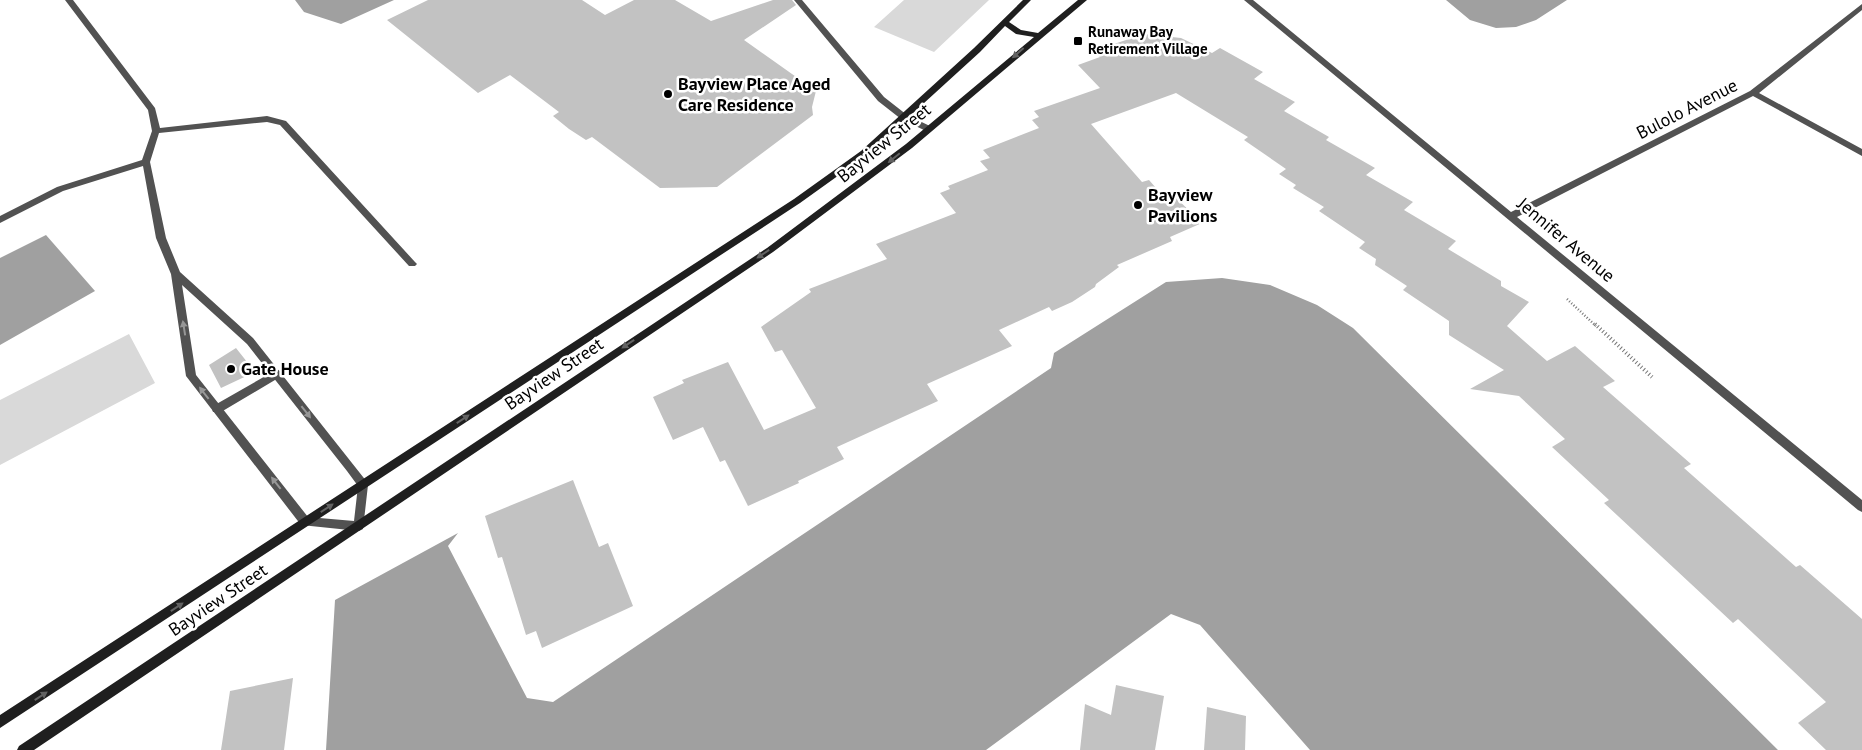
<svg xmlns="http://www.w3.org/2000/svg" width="1862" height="750" viewBox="0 0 1862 750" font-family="'PT Sans',sans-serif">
<rect width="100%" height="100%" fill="#fff"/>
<path fill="#d9d9d9" d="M 904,0 L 989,0 L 934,52 L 874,27 Z
M 129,334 L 155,383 L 0,465 L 0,400 Z"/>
<path fill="#a0a0a0" d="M 295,0 L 394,0 L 341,24 L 304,12 Z
M 1446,0 L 1567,0 L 1536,20 L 1516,27 L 1496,28 L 1470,20 Z
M 46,235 L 95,291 L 0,345 L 0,258 Z
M 1222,278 L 1270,285 L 1317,305 L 1353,328 L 1778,750 L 1310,750 L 1200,625 L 1171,614 L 986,750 L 326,750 L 335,600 L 458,533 L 448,546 L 527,698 L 553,702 L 1051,368 L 1054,353 L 1166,282 Z"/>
<path fill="#c2c2c2" d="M 428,0 L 582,0 L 605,15 L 634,0 L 675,0 L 711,21 L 773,0 L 792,0 L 796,5 L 744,40 L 816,91 L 812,107 L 813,115 L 717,187 L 660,188 L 592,137 L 586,140 L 569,129 L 553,116 L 559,112 L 510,75 L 478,93 L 387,20 Z
M 1144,34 L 1181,38 L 1212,53 L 1220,48 L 1263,72 L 1254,79 L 1295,102 L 1284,111 L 1329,137 L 1326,140 L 1375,168 L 1366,175 L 1413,202 L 1404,210 L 1456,241 L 1448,249 L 1501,281 L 1501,286 L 1529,302 L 1507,326 L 1547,361 L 1575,346 L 1615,381 L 1603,387 L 1691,464 L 1684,468 L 1796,567 L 1800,565 L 1862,619 L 1862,750 L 1826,750 L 1798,723 L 1826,702 L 1738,619 L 1733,623 L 1604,503 L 1609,500 L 1552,447 L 1565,439 L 1519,396 L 1470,389 L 1504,370 L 1449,335 L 1449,321 L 1403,290 L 1407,286 L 1375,265 L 1376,259 L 1359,248 L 1365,242 L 1319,211 L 1324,207 L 1293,188 L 1296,185 L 1279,174 L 1286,169 L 1244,140 L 1248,137 L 1176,93 L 1091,124 L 1142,182 L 1149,180 L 1163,196 L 1170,192 L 1202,223 L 1170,237 L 1172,241 L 1117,265 L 1119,267 L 1096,284 L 1095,287 L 1072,302 L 1052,311 L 1049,307 L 999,330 L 1012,346 L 927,384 L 938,401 L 837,447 L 844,459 L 798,481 L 799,483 L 748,506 L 725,460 L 720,462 L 703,427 L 673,440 L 653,397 L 684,383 L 682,380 L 728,362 L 764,430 L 816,408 L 782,350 L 775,352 L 761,327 L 811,292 L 809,289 L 887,259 L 876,244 L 956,213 L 940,193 L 950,189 L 948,186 L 988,170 L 980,161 L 990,158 L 983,150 L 1039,128 L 1032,120 L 1039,117 L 1034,111 L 1100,88 L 1078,65 L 1100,57 L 1093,51 Z
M 236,348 L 255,372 L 221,388 L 209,365 Z
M 573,480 L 599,547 L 608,543 L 633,606 L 542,648 L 536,631 L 526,635 L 502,557 L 498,558 L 485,516 Z
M 293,678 L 284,750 L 221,750 L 230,691 Z
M 1116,685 L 1164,696 L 1155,750 L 1080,750 L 1085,704 L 1111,715 Z
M 1207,707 L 1246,716 L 1245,750 L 1204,750 Z"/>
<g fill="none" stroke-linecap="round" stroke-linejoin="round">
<path stroke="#747474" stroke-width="2.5" stroke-dasharray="1 2" stroke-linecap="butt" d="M 1567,299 L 1596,326"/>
<path stroke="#747474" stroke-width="4" stroke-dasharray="1 2.5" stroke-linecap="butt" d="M 1595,324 L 1652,377"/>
<path fill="#525252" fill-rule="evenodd" d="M 794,0 L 802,0 L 884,97 L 907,115 L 932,127 L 932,131 L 926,131 L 901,119 L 878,101 Z
M 276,370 L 280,371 L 281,374 L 280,377 L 221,412 L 213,412 L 212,409 L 213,406 Z"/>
<path fill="#525252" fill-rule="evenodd" d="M 65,0 L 73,0 L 155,108 L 160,128 L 267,116 L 286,121 L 415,262 L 417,264 L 415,266 L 409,266 L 280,125 L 267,122 L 159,133 L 150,162 L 166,238 L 180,272 L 253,338 L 367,482 L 368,485 L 363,529 L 359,531 L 301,525 L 186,376 L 171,274 L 156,238 L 143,166 L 63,191 L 0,223 L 0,216 L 57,187 L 142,160 L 152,131 L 148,110 ZM 182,285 L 247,344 L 347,471 L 358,486 L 354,521 L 308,517 L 196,375 Z
M 1244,0 L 1253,0 L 1511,212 L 1750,91 L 1862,4 L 1862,10 L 1759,93 L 1862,149 L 1862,156 L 1753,96 L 1517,217 L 1862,500 L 1862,512 L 1858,510 Z"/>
<path fill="#1f1f1f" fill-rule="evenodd" d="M 1023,0 L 1031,0 L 1009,22 L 1021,30 L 1038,33 L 1078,0 L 1087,0 L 912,148 L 773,252 L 34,750 L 17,750 L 19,746 L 767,248 L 906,144 L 1034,37 L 1016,34 L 1005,26 L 980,52 L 867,155 L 800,203 L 0,728 L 0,715 L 794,199 L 861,151 L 974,48 Z"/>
</g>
<defs><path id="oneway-solid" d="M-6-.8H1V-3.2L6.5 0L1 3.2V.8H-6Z" transform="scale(1.25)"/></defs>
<g fill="#626262">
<use href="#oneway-solid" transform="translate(1018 53) rotate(139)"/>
<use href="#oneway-solid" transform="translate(894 158) rotate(141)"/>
<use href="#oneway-solid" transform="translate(763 254) rotate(146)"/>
<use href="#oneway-solid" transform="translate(628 344) rotate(146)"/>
<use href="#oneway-solid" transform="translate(463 419) rotate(-33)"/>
<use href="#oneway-solid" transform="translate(327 508) rotate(-33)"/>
<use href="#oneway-solid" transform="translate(177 607) rotate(-34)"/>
<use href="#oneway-solid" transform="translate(41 696) rotate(-33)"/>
</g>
<g fill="#979797">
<use href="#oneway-solid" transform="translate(184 328) rotate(-99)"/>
<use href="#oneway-solid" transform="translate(204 393) rotate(-128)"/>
<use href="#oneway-solid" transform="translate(306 412) rotate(52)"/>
<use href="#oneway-solid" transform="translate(276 483) rotate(-128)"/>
</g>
<g fill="#000" stroke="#fff" stroke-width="2">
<rect x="1073" y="36" width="10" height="10" rx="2.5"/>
<circle cx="668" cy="94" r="5"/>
<circle cx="1138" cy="205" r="5"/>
<circle cx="231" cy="369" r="5"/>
</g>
<g text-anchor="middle" stroke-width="5" stroke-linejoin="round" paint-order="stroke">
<g font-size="15" font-weight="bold" fill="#000" stroke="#fff" text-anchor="start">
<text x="1088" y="37">Runaway Bay<tspan x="1088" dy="17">Retirement Village</tspan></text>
</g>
<g font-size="18" font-weight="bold" fill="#000" stroke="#fff" text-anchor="start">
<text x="678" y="90">Bayview Place Aged<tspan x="678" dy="21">Care Residence</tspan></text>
<text x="1148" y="201">Bayview<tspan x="1148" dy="21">Pavilions</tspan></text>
<text x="241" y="375">Gate House</text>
</g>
<g font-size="18" fill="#000" stroke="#fff">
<text transform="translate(1687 109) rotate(-27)" y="6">Bulolo Avenue</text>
<text transform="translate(884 143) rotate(-39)" y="6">Bayview Street</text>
<text transform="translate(1566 240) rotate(40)" y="6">Jennifer Avenue</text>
<text transform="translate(554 374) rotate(-34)" y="6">Bayview Street</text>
<text transform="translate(218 600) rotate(-34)" y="6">Bayview Street</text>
</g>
</g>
</svg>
